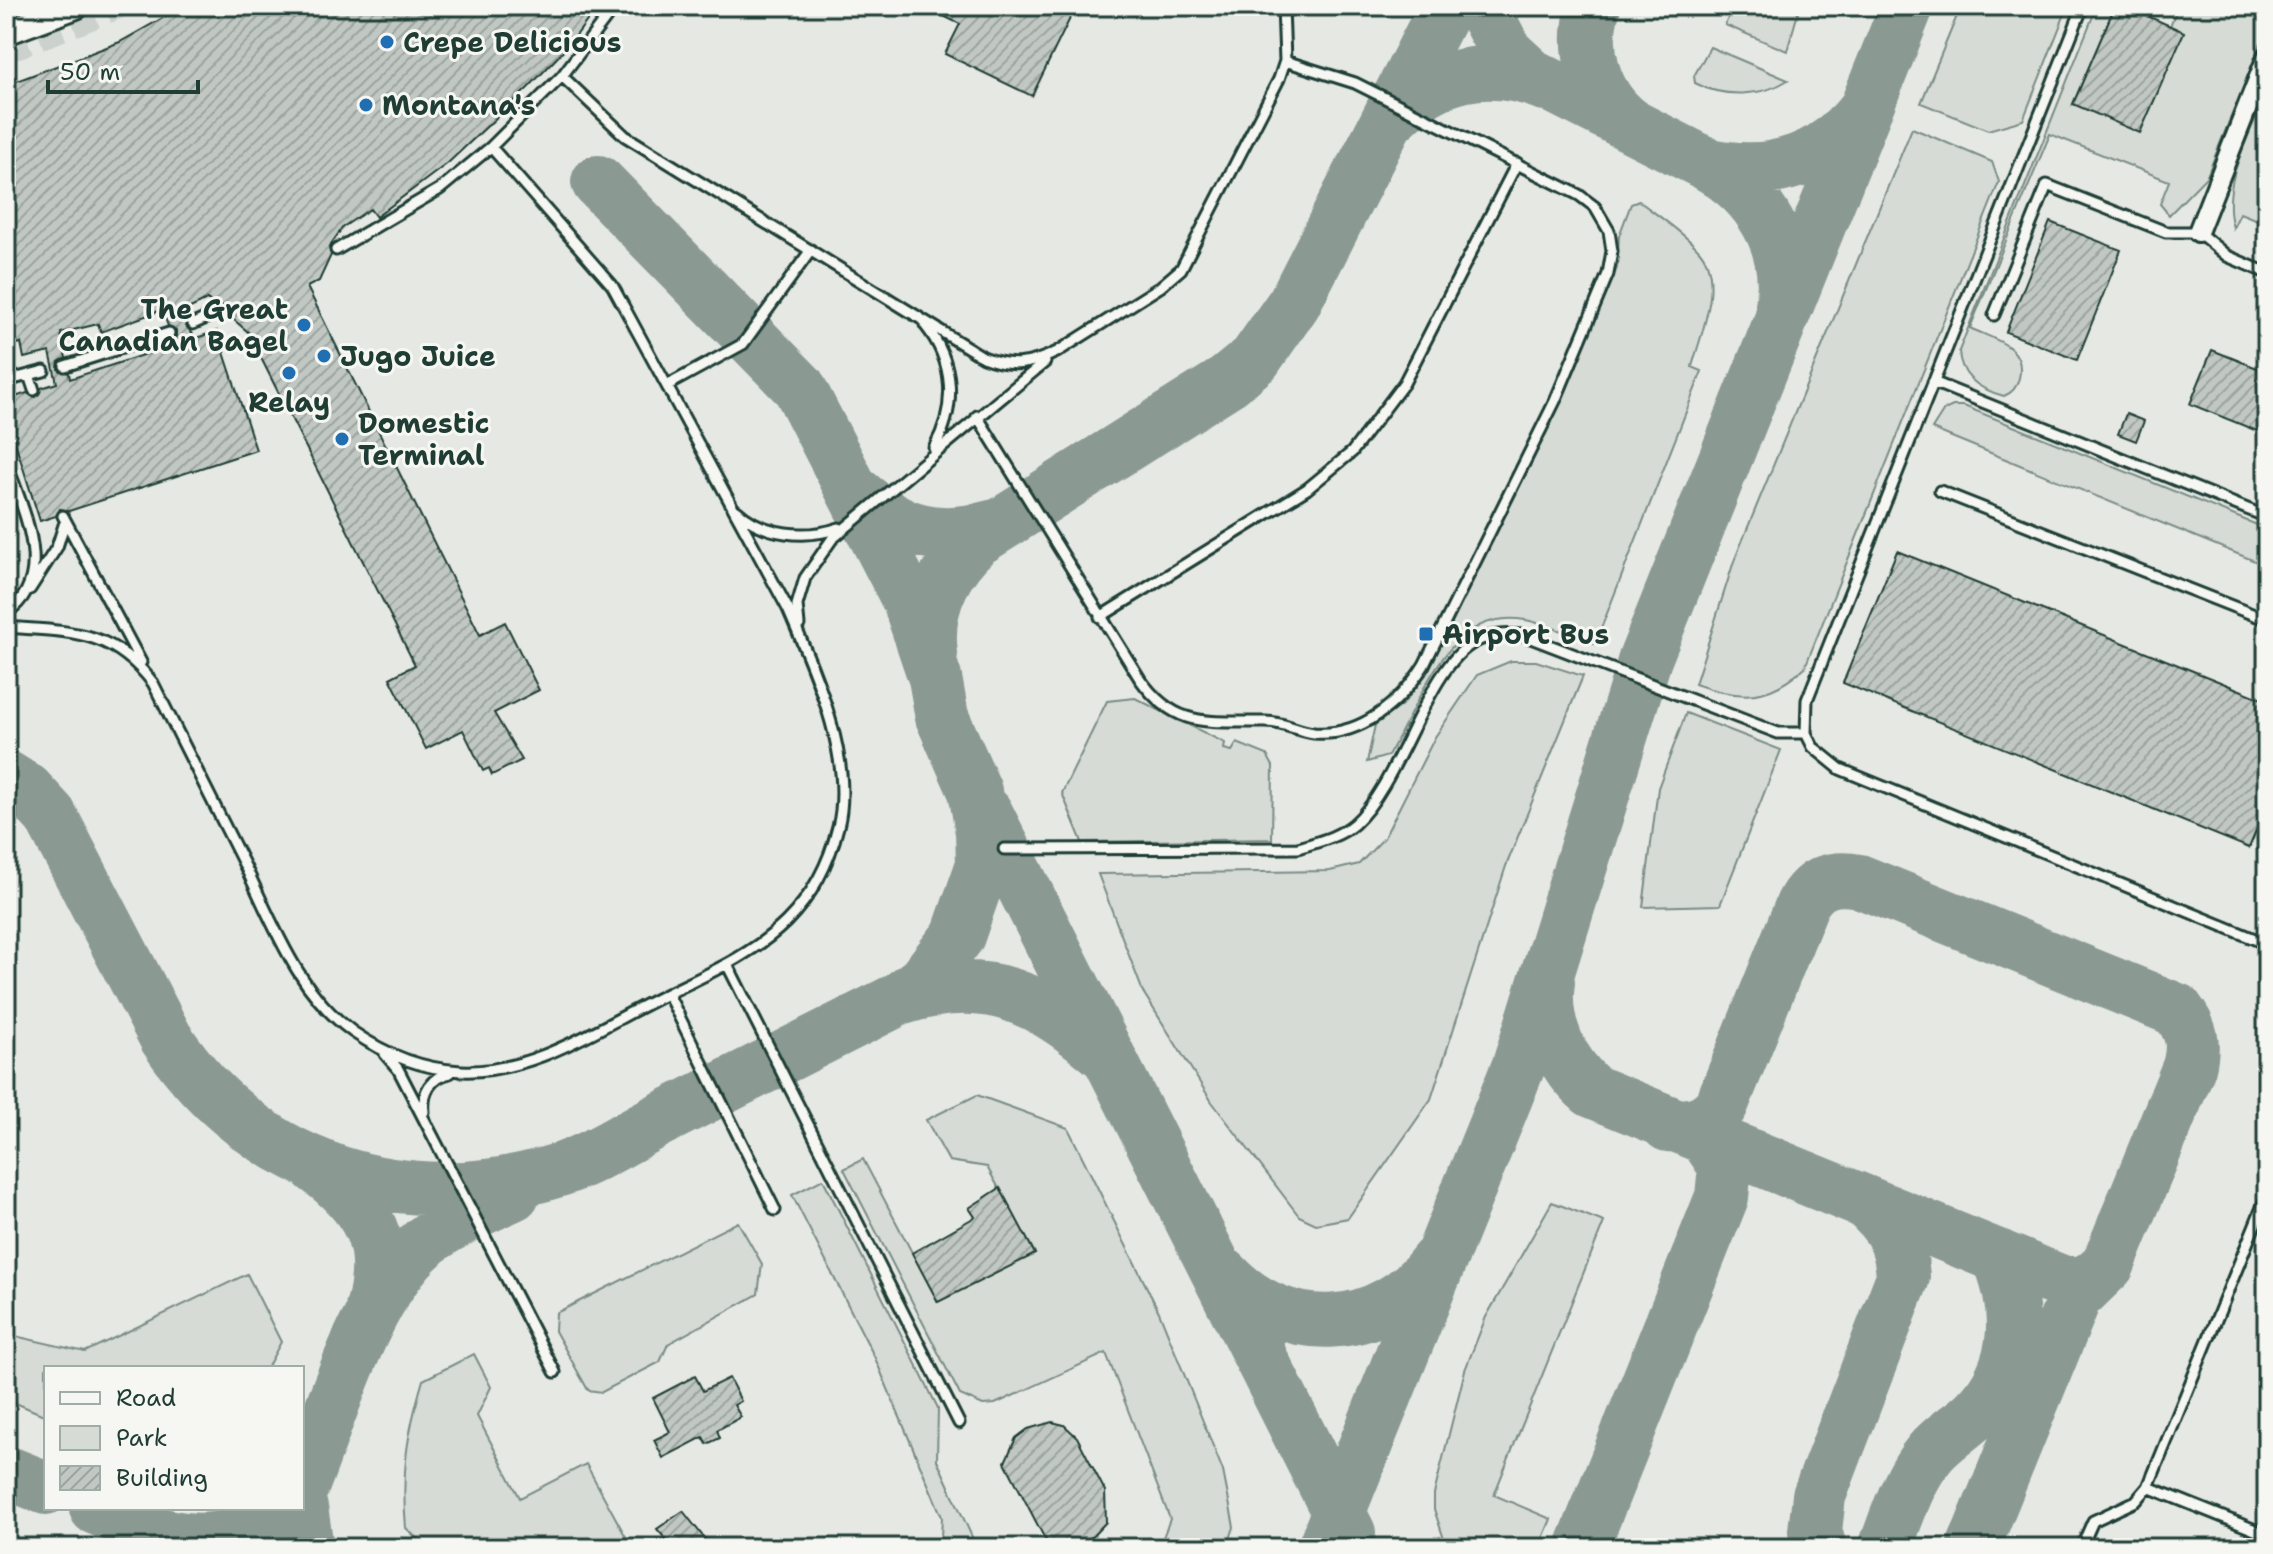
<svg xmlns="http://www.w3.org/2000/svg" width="2273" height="1554" viewBox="0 0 2273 1554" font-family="'Shantell Sans',sans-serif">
<defs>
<pattern id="building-hatch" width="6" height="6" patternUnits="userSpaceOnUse" patternTransform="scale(2)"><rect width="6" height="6" fill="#c1c8c3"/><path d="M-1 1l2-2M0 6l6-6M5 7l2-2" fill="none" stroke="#9ca49f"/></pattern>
</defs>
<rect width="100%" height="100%" fill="#f6f6f2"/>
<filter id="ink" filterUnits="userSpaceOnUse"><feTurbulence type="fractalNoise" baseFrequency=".0125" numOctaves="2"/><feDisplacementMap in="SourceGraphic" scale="16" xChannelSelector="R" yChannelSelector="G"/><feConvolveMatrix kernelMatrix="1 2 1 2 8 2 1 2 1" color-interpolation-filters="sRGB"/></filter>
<g filter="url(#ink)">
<path fill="#e6e8e4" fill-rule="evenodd" d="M 6,6 L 2267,6 L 2267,1548 L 6,1548 ZM 46,1368 L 302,1368 L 302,1508 L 46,1508 Z"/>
<path fill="#d6dbd6" stroke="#7a8c85" stroke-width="2" d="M 1733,6 L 1800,6 L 1787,51 L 1725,25 Z
M 1961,6 L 2068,6 L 2023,120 L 1988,130 L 1921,103 Z
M 2097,6 L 2115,6 L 2073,104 L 2183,32 L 2170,26 L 2178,6 L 2267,6 L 2267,28 L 2207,176 L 2169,215 L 2160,204 L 2169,181 L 2050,134 L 1970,328 C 1992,339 2027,345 2019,378 C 2017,387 2012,393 2004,396 C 1981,390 1960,377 1959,351 Z
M 1710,47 L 1788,80 C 1762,97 1723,98 1695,83 L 1694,76 Z
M 2267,93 L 2267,224 L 2240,213 L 2233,228 C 2220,183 2250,134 2267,93 Z
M 1912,128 L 1992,162 L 1999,182 L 1805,667 C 1770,701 1739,700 1695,684 L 1734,561 Z
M 1639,201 C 1658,216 1680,230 1697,248 C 1726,277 1701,333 1692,367 L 1702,371 L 1595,644 C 1572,636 1549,624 1525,620 C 1446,606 1420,705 1388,756 L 1367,762 L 1375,725 L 1403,704 L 1426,675 L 1557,411 L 1617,268 L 1619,236 L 1631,204 Z
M 1953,406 L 1964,406 L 2267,529 L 2267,566 L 1932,429 L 1944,410 Z
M 1511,661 L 1536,661 L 1583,676 L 1506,866 L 1431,1099 L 1348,1218 L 1316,1224 L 1299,1216 L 1212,1102 L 1143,992 L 1098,874 L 1330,871 L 1359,864 L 1384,838 L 1435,737 L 1477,675 Z
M 1135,698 L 1225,743 L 1224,749 L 1232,751 L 1237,743 L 1267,755 L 1273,766 L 1272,839 L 1082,842 L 1062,793 L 1107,701 Z
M 1686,713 L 1781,750 L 1720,905 L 1643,907 L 1658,788 Z
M 977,1095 L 1068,1128 L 1159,1312 L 1223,1471 L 1234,1527 L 1227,1548 L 1159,1548 L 1170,1519 L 1106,1353 L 995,1404 L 983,1405 L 960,1395 L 844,1169 L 863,1159 L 938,1302 L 1035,1253 L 987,1167 L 949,1161 L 926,1120 Z
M 823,1179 L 938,1408 L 937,1460 L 977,1548 L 936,1548 L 941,1538 L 942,1517 L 875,1358 L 792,1195 Z
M 1552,1202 L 1604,1222 L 1494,1495 L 1551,1519 L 1539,1548 L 1447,1548 L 1434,1509 L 1434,1494 L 1465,1370 L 1486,1317 Z
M 738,1222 L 762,1264 L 758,1294 L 668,1344 L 660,1362 L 602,1392 L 588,1390 L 555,1331 L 556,1313 Z
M 247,1274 L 281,1342 L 267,1368 L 46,1368 L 46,1416 L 6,1399 L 6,1334 L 85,1352 Z
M 474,1354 L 491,1387 L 477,1416 L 520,1498 L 586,1464 L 632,1548 L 427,1548 L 406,1528 C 401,1472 407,1434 423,1380 Z"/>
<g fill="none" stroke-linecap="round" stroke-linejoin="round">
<path stroke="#8a9a93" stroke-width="54" d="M 1482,6 L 1506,52 L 1531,75 L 1709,165
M 1594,6 C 1581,48 1593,97 1630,124
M 1393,116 C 1437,72 1488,62 1545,84
M 598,182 L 799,387 L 909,601 L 935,678 L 942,717 L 975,791 L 982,832 L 983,864 L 958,936 L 923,981 L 899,999
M 1782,306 C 1792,245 1759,194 1709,165 C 1770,178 1824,161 1863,112
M 855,492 C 901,532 935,542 995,526
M 931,654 C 925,609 943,571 975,541 L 1228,381 L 1255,359 L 1294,303 L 1446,6
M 6,777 L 27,790 L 50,815 L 166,1038 C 256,1173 407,1218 559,1170 C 596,1158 632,1133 667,1116 C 744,1077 822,1038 899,999 C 989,970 1042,999 1109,1057
M 986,813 L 1349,1533
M 1548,982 C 1542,1023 1561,1064 1592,1091 L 2064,1283 L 2082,1283 L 2092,1278
M 1668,1125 C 1692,1127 1708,1124 1722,1104 L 1802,905 C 1814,881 1834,876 1859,881 L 2177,1010 C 2192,1030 2195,1043 2189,1067 L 2119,1238 L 2108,1265 L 2075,1297 L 1973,1548
M 316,1167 C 369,1206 390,1244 372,1309
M 1223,1274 C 1285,1341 1382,1335 1436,1262
M 6,1472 L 46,1488
M 302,1487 C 332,1412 364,1294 426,1241 C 451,1221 484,1208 513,1194
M 96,1508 L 194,1548
M 301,1508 L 307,1548
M 163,1535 C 207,1546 248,1538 283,1508
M 1324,1548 L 1519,1065 L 1645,659 L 1907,6
M 1582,1548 L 1722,1197 L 1725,1166 L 1707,1139
M 1820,1548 L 1815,1531 L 1819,1496 L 1903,1277 C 1901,1242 1891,1225 1865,1202
M 1885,1548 C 1897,1517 1908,1479 1930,1453 C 1943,1437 1962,1427 1977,1412 C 2021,1367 2020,1312 1999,1256"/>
</g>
<path fill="url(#building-hatch)" stroke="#1f3d34" stroke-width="2" fill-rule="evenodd" d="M 184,6 L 598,6 L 569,45 L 528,88 L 448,163 L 376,217 L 370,209 L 343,227 L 329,247 L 331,255 L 319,281 L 307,287 L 480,635 L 505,622 L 539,690 L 494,713 L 522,760 L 492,775 L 489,768 L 483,771 L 463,730 L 426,749 L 390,678 L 415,665 L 248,332 L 227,314 L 224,306 L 216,306 L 206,298 L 207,300 L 186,310 L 189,318 L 186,326 L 196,338 L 217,331 L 256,450 L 69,511 L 60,509 L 56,516 L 40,521 L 6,414 L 6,400 L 27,393 L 36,397 L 41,388 L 57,383 L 50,352 L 24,358 L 21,343 L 6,346 L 6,85 L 120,42 ZM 162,310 L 168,326 L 176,330 L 176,344 L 70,379 L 69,373 L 58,369 L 59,362 L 66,358 L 61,333 L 98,324 L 101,332 Z
M 923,6 L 1076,6 L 1032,96 L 945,54 L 960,24 Z
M 2115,6 L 2125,6 L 2184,32 L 2140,133 L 2073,104 Z
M 2050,222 L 2121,250 L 2077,360 L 2006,332 Z
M 2212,350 L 2267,372 L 2267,435 L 2190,404 Z
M 2126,414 L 2144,421 L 2136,441 L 2118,434 Z
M 1897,551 L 2267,701 L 2267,805 L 2249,848 L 1843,683 Z
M 1000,1188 L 1035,1254 L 938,1302 L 912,1253 L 975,1217 L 969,1208 Z
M 695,1376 L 703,1391 L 729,1378 L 741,1401 L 734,1405 L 741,1417 L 717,1430 L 720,1438 L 707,1444 L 703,1437 L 663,1458 L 654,1440 L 670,1432 L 653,1398 Z
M 1052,1422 L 1064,1425 L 1077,1437 L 1105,1491 L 1106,1522 L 1086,1543 L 1058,1546 L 1047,1543 L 1005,1462 L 1016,1438 L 1028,1429 Z
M 683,1511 L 712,1548 L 673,1548 L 657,1529 Z"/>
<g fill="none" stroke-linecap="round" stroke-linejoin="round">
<path stroke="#cbd1cc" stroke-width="24" stroke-dasharray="24 12" stroke-linecap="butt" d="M 6,51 L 121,6"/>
<g stroke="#1f3d34" stroke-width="15">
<path id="lane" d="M 615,6 L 562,76 L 625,136 L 983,357 C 1011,368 1030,365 1057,352 L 1160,287 L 1181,269 L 1279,79 L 1285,61 L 1283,6
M 336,250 L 440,189 L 491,147 L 562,76
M 1994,315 L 2047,185 L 2166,232 L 2198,232 L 2227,256 L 2267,273
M 193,324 L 220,312
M 925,325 C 955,362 957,407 934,448
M 65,366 L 169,333
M 29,375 L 34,390
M 6,381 L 44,371
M 1933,382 L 2267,517
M 668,385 L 743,344 L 811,250
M 977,416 L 1140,679 C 1176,730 1209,721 1266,722 C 1283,722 1297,731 1314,733 C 1361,737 1400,703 1424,665 L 1555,401 L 1608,274 L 1612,251 L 1609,231 L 1595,207 L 1579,195 L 1355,83 L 1285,61
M 6,461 C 21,507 59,578 6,613
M 1940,491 L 2267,620
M 737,511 C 764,536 806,539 839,528
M 63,516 L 141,662
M 30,589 L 57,547 L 65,522
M 1100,617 L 1307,489 L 1352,452 L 1404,383 L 1517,163
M 799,625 L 797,605 L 805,578 L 832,539 L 1045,362
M 6,627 C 69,632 111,628 153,683 C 183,743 213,803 244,864 C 273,923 297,992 353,1032 C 385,1054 421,1069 461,1071 C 530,1074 595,1030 655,1000 C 700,977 749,958 786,922 C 813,895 829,864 838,827 C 855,760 814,670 788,609 L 612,285 L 491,147
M 1806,733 L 1807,700 L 2083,6
M 1004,849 L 1298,848 C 1317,842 1339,837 1354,824 C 1401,782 1427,666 1475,642 C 1491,634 1506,634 1523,635 L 1778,733 L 1806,733 L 1813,747 L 1840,769 L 2267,944
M 727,964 L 959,1423
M 668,994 L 775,1210
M 385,1054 L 398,1069 L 555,1372
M 424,1112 C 422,1092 431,1077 450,1073
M 2148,1487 L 2265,1534
M 2081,1548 L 2093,1521 L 2136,1501 L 2148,1487 L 2267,1195
M 2259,1548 L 2267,1529"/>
</g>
<g stroke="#1f3d34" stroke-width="24">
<path id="street" d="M 2198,232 L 2267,57"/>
</g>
<g stroke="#1f3d34" stroke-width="30">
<path id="secondary" d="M 6,32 L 76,6"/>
</g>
<use href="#lane" stroke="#f6f6f2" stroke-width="9"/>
<use href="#street" stroke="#f6f6f2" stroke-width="18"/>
<use href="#secondary" stroke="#f6f6f2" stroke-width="24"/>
</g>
</g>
<g fill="#1f6fb2" stroke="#f6f6f2" stroke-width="3">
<circle cx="387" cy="42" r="8"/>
<circle cx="366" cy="105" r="8"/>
<circle cx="304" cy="325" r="8"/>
<circle cx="324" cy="356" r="8"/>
<circle cx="289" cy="373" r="8"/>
<circle cx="342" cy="439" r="8"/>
<rect x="1418" y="626" width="16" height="16" rx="4"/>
</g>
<g text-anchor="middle" stroke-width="6" stroke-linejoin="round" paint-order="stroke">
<g font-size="28" font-weight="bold" fill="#1f3d34" stroke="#f6f6f2" text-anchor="start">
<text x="403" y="52">Crepe Delicious</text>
<text x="382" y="115">Montana's</text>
<text x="288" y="319" text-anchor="end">The Great<tspan x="288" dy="32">Canadian Bagel</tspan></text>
<text x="340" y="366">Jugo Juice</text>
<text x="289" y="412" text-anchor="middle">Relay</text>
<text x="358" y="433">Domestic<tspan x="358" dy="32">Terminal</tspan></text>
<text x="1442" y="644">Airport Bus</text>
</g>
</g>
<rect width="2273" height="1554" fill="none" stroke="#f6f6f2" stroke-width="32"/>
<rect x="16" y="16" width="2241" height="1522" fill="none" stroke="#1f3d34" stroke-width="3" filter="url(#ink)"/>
<rect x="44" y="1366" width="260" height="144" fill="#f6f6f2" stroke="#a0aca6" stroke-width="2"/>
<rect x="60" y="1392" width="40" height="12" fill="#f6f6f2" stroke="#a0aca6" stroke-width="2"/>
<text x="116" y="1406" font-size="24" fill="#1f3d34">Road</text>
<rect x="60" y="1426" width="40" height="24" fill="#d6dbd6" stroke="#a0aca6" stroke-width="2"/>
<text x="116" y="1446" font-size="24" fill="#1f3d34">Park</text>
<rect x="60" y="1466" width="40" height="24" fill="url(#building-hatch)" stroke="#a0aca6" stroke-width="2"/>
<text x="116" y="1486" font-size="24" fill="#1f3d34">Building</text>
<path d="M48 80v12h150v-12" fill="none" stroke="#1f3d34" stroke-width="4"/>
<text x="60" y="80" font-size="24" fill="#1f3d34" stroke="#f6f6f2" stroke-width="6" paint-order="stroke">50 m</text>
</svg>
